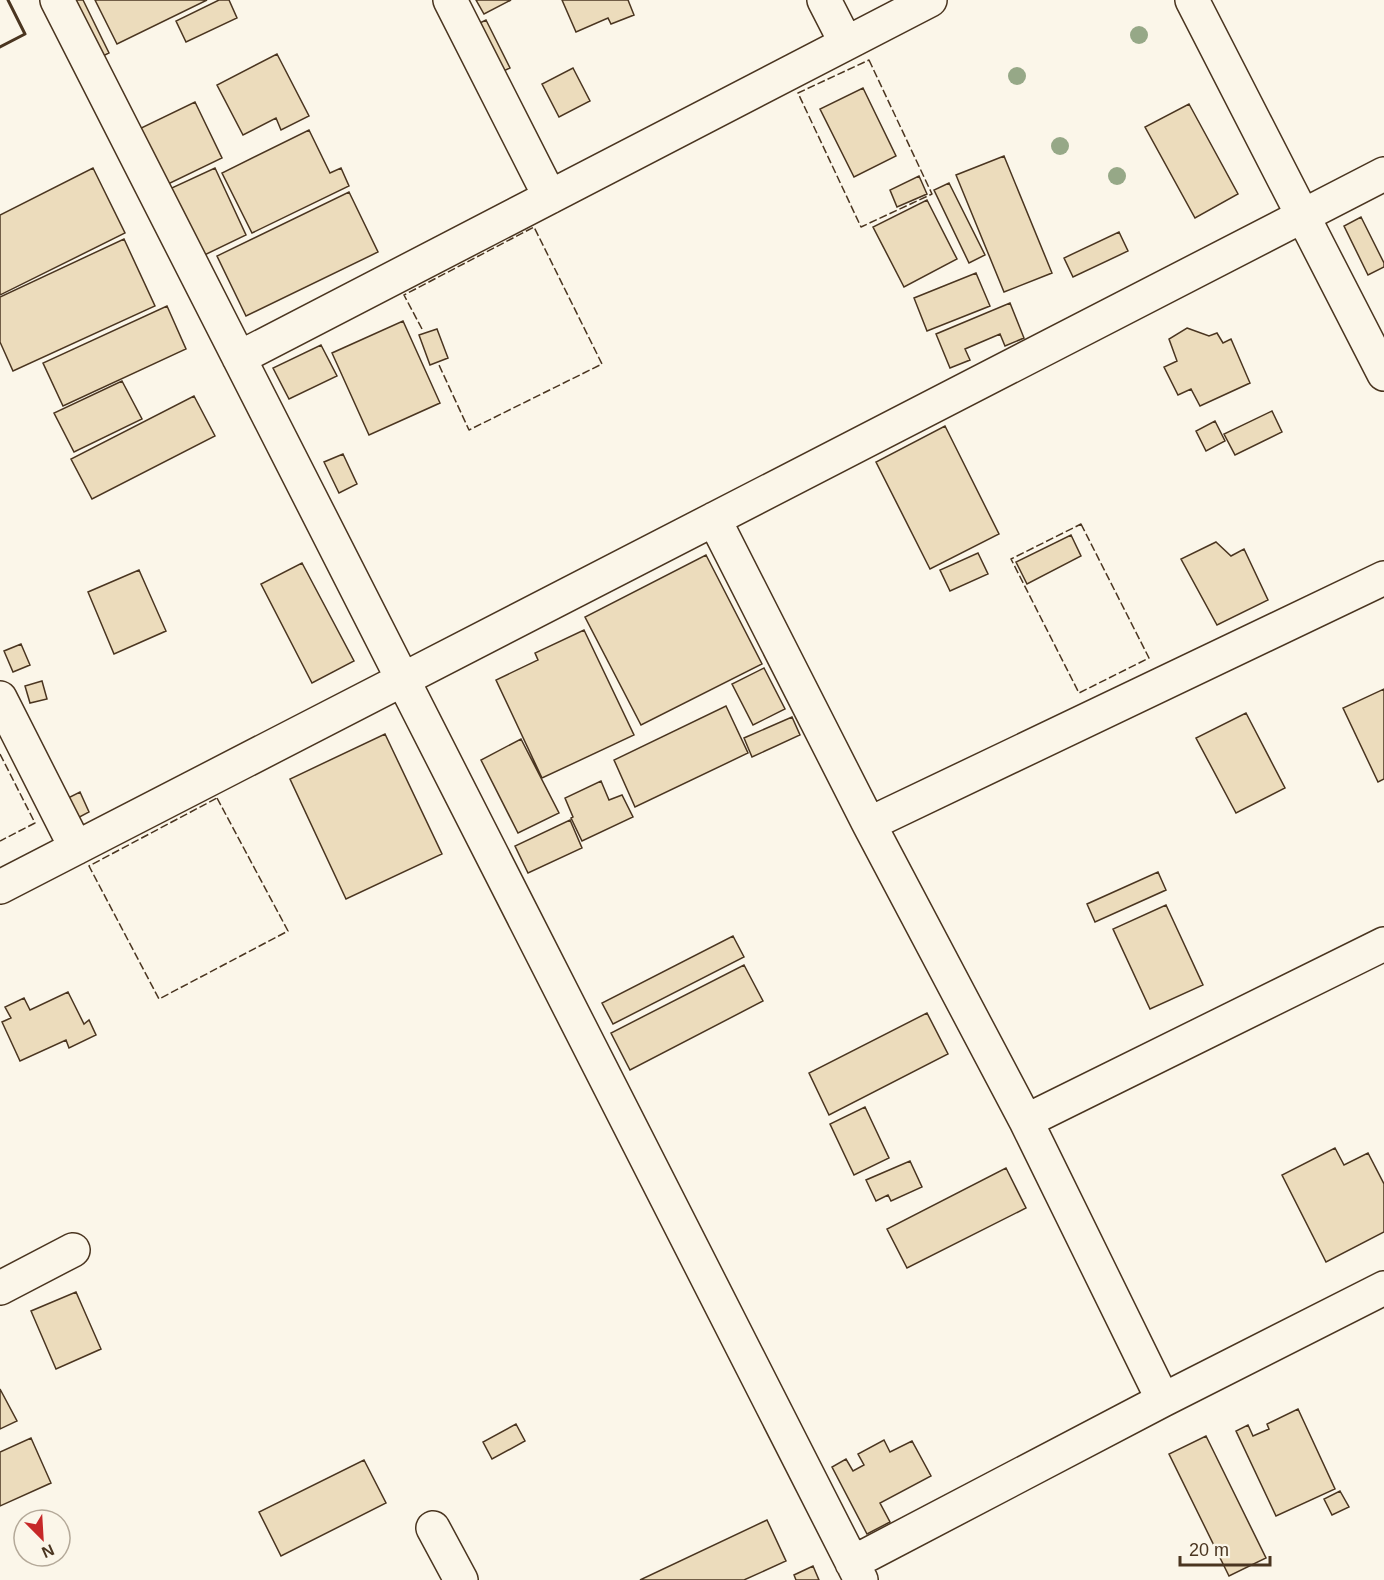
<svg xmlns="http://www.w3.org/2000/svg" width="1384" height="1580" viewBox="0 0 1384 1580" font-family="Arial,sans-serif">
<rect width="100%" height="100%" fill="#fbf6e9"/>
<path fill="#ecdcbc" stroke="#4a3520" stroke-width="1.5" d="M 61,0 L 83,0 L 109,53 L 91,62 Z
M 95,0 L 207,0 L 117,44 Z
M 219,0 L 229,0 L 237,18 L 186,42 L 176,21 Z
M 476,0 L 511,0 L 484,14 Z
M 562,0 L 628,0 L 634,15 L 611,24 L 608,18 L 576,32 Z
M 486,20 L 510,68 L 493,76 L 469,28 Z
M 277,54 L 309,116 L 281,130 L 276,118 L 243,135 L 217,85 Z
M 573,68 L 590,101 L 559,117 L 542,84 Z
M 863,88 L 896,156 L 854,177 L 820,109 Z
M 195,102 L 222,158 L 164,186 L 137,130 Z
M 1189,104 L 1238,194 L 1195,218 L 1145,127 Z
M 309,130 L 330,173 L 341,168 L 349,186 L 252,233 L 222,173 Z
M 1004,156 L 1052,273 L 1004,292 L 956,175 Z
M 93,168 L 125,233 L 0,295 L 0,215 Z
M 215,168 L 246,235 L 194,260 L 163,192 Z
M 919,176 L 927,194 L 897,207 L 890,190 Z
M 949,183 L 985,255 L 969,263 L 934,190 Z
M 349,192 L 378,252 L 246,316 L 217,256 Z
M 927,200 L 957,259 L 904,287 L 873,227 Z
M 1361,217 L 1384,263 L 1384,267 L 1368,275 L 1344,226 Z
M 1119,232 L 1128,251 L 1073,277 L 1064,258 Z
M 124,239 L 155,306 L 13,371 L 0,342 L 0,297 Z
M 976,273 L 990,306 L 927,331 L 914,298 Z
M 1010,303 L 1024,338 L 1005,346 L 1000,334 L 965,349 L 970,360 L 950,368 L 936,334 Z
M 167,306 L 186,349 L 63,406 L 43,363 Z
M 403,321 L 440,403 L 369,435 L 332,353 Z
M 1187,328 L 1209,336 L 1217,333 L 1223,343 L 1231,339 L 1250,383 L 1200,406 L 1191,389 L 1178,395 L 1164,367 L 1177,361 L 1169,339 Z
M 437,329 L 448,358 L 430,365 L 419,335 Z
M 321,345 L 337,376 L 289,399 L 273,368 Z
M 122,381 L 142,419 L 74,452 L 54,413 Z
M 194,396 L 215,436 L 92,499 L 71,459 Z
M 1272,411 L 1282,432 L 1235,455 L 1224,434 Z
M 1215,421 L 1225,441 L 1206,451 L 1196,431 Z
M 945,426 L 999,534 L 930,569 L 876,462 Z
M 343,454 L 357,484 L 339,493 L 324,462 Z
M 1071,535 L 1081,556 L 1027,584 L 1016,562 Z
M 1216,542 L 1231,556 L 1244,549 L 1268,600 L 1217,625 L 1181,559 Z
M 978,553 L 988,574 L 950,591 L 940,570 Z
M 706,555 L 762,664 L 641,725 L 585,617 Z
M 302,563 L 354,661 L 312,683 L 261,584 Z
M 139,570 L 166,631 L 114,654 L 88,592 Z
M 584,630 L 634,735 L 542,778 L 496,680 L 538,660 L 535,653 Z
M 21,644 L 30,665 L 13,672 L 4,651 Z
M 764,668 L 785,709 L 753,725 L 732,684 Z
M 42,681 L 47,699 L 30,703 L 25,686 Z
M 1384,689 L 1384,779 L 1378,782 L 1343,708 Z
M 726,706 L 748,753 L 635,807 L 614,760 Z
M 1246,713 L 1285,788 L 1236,813 L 1196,738 Z
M 792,717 L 800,735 L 752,757 L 744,738 Z
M 385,734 L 442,854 L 346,899 L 290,779 Z
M 521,739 L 559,813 L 518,833 L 481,760 Z
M 601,781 L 609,800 L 622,795 L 633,817 L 582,841 L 571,818 L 573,817 L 565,798 Z
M 80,792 L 89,812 L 74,820 L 64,800 Z
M 570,820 L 582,848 L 528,873 L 515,846 Z
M 1158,872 L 1166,890 L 1095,922 L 1087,904 Z
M 1166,905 L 1203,985 L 1150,1009 L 1113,929 Z
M 733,936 L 744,957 L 613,1024 L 602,1003 Z
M 744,965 L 763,1001 L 630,1070 L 611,1033 Z
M 68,992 L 84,1024 L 89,1020 L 96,1035 L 69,1048 L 66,1040 L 20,1061 L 2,1022 L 11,1018 L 5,1007 L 24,998 L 30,1010 Z
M 927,1013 L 948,1054 L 829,1115 L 809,1073 Z
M 865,1107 L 889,1158 L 854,1175 L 830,1124 Z
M 1335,1148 L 1344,1165 L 1368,1153 L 1384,1184 L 1384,1232 L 1326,1262 L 1282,1175 Z
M 910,1161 L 922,1187 L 891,1201 L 888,1195 L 876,1201 L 866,1180 Z
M 1006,1168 L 1026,1208 L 907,1268 L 887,1229 Z
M 76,1292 L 101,1349 L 56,1369 L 31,1311 Z
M 0,1389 L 17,1421 L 0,1429 Z
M 1298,1409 L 1335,1489 L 1276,1516 L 1236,1431 L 1248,1425 L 1253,1436 L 1269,1429 L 1267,1424 Z
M 516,1424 L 525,1441 L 492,1459 L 483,1442 Z
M 1206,1436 L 1266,1558 L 1229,1576 L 1169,1454 Z
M 31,1438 L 51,1483 L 0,1506 L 0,1452 Z
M 884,1440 L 890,1452 L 912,1441 L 931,1476 L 880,1503 L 890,1522 L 867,1534 L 832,1467 L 846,1459 L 853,1471 L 864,1465 L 858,1454 Z
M 364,1460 L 386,1503 L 281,1556 L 259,1512 Z
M 1340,1491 L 1349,1507 L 1332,1515 L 1324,1499 Z
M 767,1520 L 786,1561 L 744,1580 L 640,1580 Z
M 813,1566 L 819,1580 L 796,1580 L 794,1575 Z"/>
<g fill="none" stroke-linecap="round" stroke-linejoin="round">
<g stroke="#4a3520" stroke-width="36">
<path id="minor" d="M 57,0 L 861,1580
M 450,0 L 550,197
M 824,0 L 846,43
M 1192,0 L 1384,374
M 239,358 L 930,0
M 714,519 L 869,824 L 1026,1121 L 1163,1400
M 0,698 L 76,848
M 869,824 L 1384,578
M 0,887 L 1384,174
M 1026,1121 L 1384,944
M 0,1288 L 73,1250
M 433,1528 L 461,1580
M 852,1563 L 1163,1400 L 1384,1288"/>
</g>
<use href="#minor" stroke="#fbf6e9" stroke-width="33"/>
<path stroke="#4a3520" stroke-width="1.5" stroke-dasharray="8 3" stroke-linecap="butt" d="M 869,60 L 932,194 L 861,227 L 798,93 Z
M 422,329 L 404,295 L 534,227 L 602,364 L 469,430 L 439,365
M 1081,524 L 1149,658 L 1079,693 L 1011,559 Z
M 0,754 L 35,823 L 0,841
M 217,798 L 288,931 L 159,999 L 89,866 Z"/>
<path stroke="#4a3520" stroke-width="3" d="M 0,47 L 25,34 L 8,0"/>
</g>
<g fill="#96a887">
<circle cx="1139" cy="35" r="9"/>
<circle cx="1017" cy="76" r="9"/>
<circle cx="1060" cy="146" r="9"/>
<circle cx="1117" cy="176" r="9"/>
</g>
<g transform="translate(42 1538) rotate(156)"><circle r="28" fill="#fbf6e9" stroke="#b4a999" stroke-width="1.5"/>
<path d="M0-4.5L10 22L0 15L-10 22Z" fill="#c62828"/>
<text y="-9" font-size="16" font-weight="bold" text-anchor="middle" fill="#4a3520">N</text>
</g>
<path d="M1180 1556v9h90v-9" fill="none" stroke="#4a3520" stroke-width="3"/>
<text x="1189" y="1556" font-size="18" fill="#4a3520" stroke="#fbf6e9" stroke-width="4.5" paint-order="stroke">20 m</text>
</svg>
